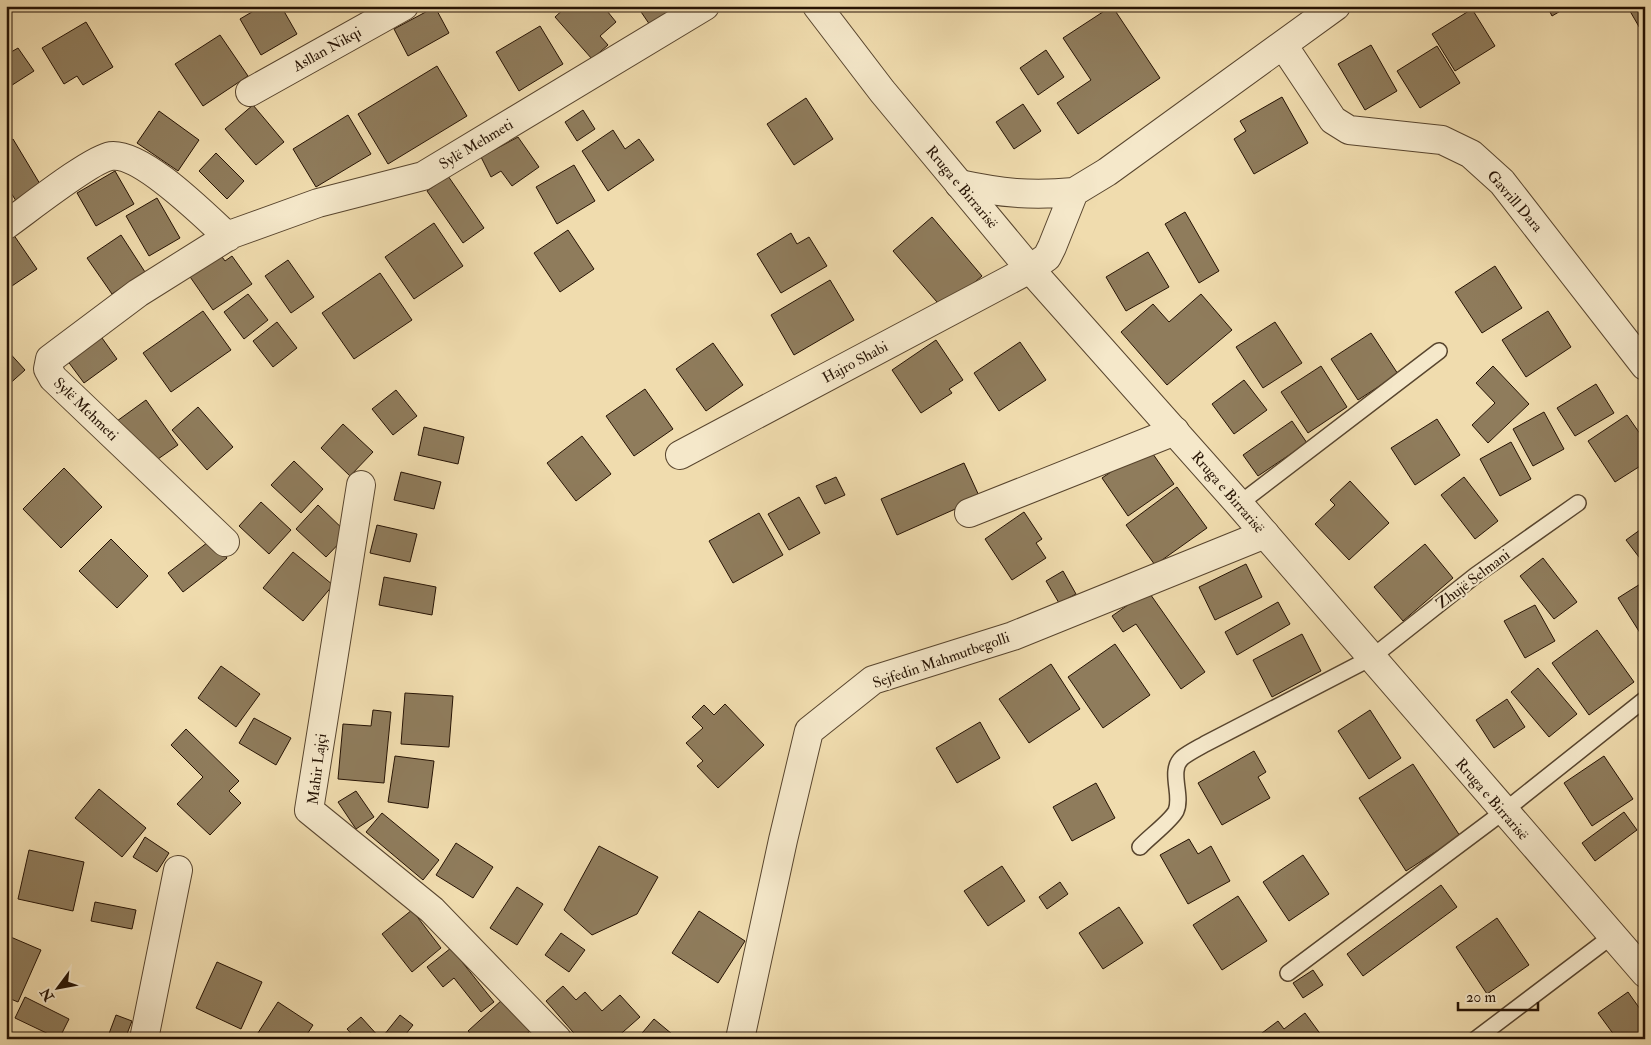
<svg xmlns="http://www.w3.org/2000/svg" width="1651" height="1045" viewBox="0 0 1651 1045" font-family="'IM FELL Double Pica',serif">
<rect width="100%" height="100%" fill="#f0dcae"/>
<filter id="stains"><feTurbulence type="fractalNoise" baseFrequency=".004" numOctaves="4"/><feColorMatrix values="0 0 0 0 .2 0 0 0 0 .09 0 0 0 0 .02 0 0 0 .5 -.17"/></filter>
<radialGradient id="worn" r=".72"><stop offset=".6" stop-color="#630" stop-opacity="0"/><stop offset="1" stop-color="#630" stop-opacity=".3"/></radialGradient>
<path fill="#8f7c5c" stroke="#261304" d="M 262,6 L 281,6 L 297,34 L 261,55 L 240,19 Z
M 567,6 L 603,6 L 616,22 L 600,36 L 608,45 L 592,59 L 555,17 Z
M 637,6 L 674,6 L 677,10 L 652,28 Z
M 1112,6 L 1160,78 L 1078,134 L 1057,103 L 1091,80 L 1063,38 Z
M 1547,6 L 1569,6 L 1552,16 Z
M 1627,6 L 1645,6 L 1645,37 Z
M 435,7 L 449,33 L 408,56 L 394,29 Z
M 1472,9 L 1495,46 L 1455,71 L 1432,34 Z
M 86,22 L 113,67 L 83,85 L 77,76 L 64,84 L 42,48 Z
M 540,26 L 563,64 L 519,91 L 496,52 Z
M 220,35 L 248,76 L 203,106 L 175,64 Z
M 1371,45 L 1397,91 L 1365,110 L 1338,64 Z
M 1437,46 L 1460,83 L 1420,108 L 1397,71 Z
M 18,48 L 34,71 L 6,89 L 6,55 Z
M 1046,50 L 1064,77 L 1038,95 L 1020,68 Z
M 437,66 L 467,116 L 388,164 L 358,114 Z
M 1282,97 L 1308,143 L 1254,174 L 1234,139 L 1246,131 L 1240,121 Z
M 806,98 L 833,139 L 794,165 L 767,124 Z
M 1023,104 L 1041,131 L 1014,149 L 996,122 Z
M 253,105 L 284,142 L 256,165 L 225,129 Z
M 583,110 L 595,129 L 577,141 L 565,122 Z
M 159,111 L 199,140 L 178,171 L 137,143 Z
M 348,115 L 371,154 L 316,187 L 293,149 Z
M 613,130 L 625,149 L 639,139 L 654,160 L 608,191 L 582,151 Z
M 518,137 L 539,167 L 512,186 L 501,171 L 491,177 L 481,157 Z
M 13,139 L 43,189 L 18,204 L 6,185 L 6,143 Z
M 216,153 L 244,181 L 227,199 L 199,171 Z
M 574,165 L 595,201 L 557,224 L 536,187 Z
M 115,171 L 134,204 L 96,226 L 77,193 Z
M 448,176 L 484,228 L 463,243 L 427,191 Z
M 157,198 L 180,238 L 149,256 L 126,216 Z
M 1185,212 L 1219,271 L 1199,283 L 1165,224 Z
M 932,217 L 982,276 L 943,309 L 893,251 Z
M 434,223 L 463,266 L 414,299 L 385,257 Z
M 568,230 L 594,269 L 560,292 L 534,253 Z
M 11,231 L 37,269 L 6,290 L 6,234 Z
M 791,233 L 797,244 L 809,237 L 827,266 L 781,293 L 757,254 Z
M 121,235 L 145,272 L 112,294 L 87,258 Z
M 217,250 L 225,261 L 232,256 L 252,284 L 213,310 L 186,271 Z
M 1148,252 L 1169,287 L 1126,311 L 1106,277 Z
M 288,260 L 314,297 L 291,313 L 265,276 Z
M 1495,266 L 1522,308 L 1482,333 L 1455,292 Z
M 380,273 L 412,320 L 354,359 L 322,313 Z
M 830,280 L 854,320 L 794,355 L 771,315 Z
M 248,294 L 268,320 L 244,339 L 224,312 Z
M 1201,294 L 1232,330 L 1167,385 L 1121,332 L 1153,304 L 1169,322 Z
M 203,311 L 231,350 L 171,392 L 143,353 Z
M 1548,311 L 1571,347 L 1526,377 L 1502,340 Z
M 277,322 L 297,348 L 273,367 L 253,341 Z
M 1275,322 L 1302,363 L 1263,388 L 1236,347 Z
M 97,331 L 117,359 L 84,383 L 64,356 Z
M 1371,333 L 1398,374 L 1358,400 L 1331,359 Z
M 936,340 L 963,380 L 949,389 L 952,393 L 921,413 L 892,370 Z
M 1020,342 L 1046,380 L 999,411 L 974,373 Z
M 713,343 L 743,385 L 706,411 L 676,369 Z
M 6,349 L 25,370 L 6,387 Z
M 1321,366 L 1347,407 L 1308,433 L 1281,392 Z
M 1493,366 L 1529,404 L 1488,443 L 1472,425 L 1495,403 L 1476,383 Z
M 1244,380 L 1267,410 L 1234,434 L 1212,404 Z
M 1596,384 L 1614,413 L 1575,436 L 1557,408 Z
M 645,389 L 673,429 L 634,456 L 606,416 Z
M 396,390 L 417,416 L 393,435 L 372,409 Z
M 146,400 L 178,445 L 148,466 L 117,421 Z
M 198,407 L 233,447 L 207,470 L 172,430 Z
M 1544,412 L 1564,449 L 1533,466 L 1513,429 Z
M 1627,415 L 1645,441 L 1645,463 L 1615,482 L 1588,441 Z
M 1437,419 L 1460,455 L 1415,485 L 1391,448 Z
M 1292,421 L 1307,443 L 1258,476 L 1243,455 Z
M 343,424 L 373,452 L 350,476 L 321,448 Z
M 424,427 L 464,437 L 458,464 L 418,455 Z
M 582,436 L 611,474 L 576,501 L 547,463 Z
M 1511,442 L 1531,479 L 1500,496 L 1480,459 Z
M 1148,447 L 1174,484 L 1128,516 L 1102,478 Z
M 294,461 L 323,489 L 301,513 L 271,485 Z
M 964,463 L 980,498 L 897,535 L 881,499 Z
M 64,468 L 102,507 L 61,548 L 23,509 Z
M 401,472 L 441,482 L 434,509 L 394,500 Z
M 836,477 L 845,495 L 825,504 L 816,486 Z
M 1464,477 L 1498,521 L 1475,539 L 1441,495 Z
M 1350,481 L 1389,523 L 1349,560 L 1315,524 L 1335,505 L 1330,500 Z
M 1177,487 L 1207,528 L 1155,565 L 1126,525 Z
M 799,497 L 820,533 L 789,550 L 768,514 Z
M 261,502 L 291,530 L 269,554 L 239,526 Z
M 318,505 L 348,534 L 326,557 L 296,529 Z
M 1024,512 L 1042,539 L 1036,543 L 1046,558 L 1012,580 L 985,539 Z
M 759,513 L 783,555 L 733,583 L 709,541 Z
M 377,525 L 417,534 L 410,562 L 370,553 Z
M 1644,527 L 1645,528 L 1645,565 L 1626,540 Z
M 111,539 L 148,576 L 117,608 L 79,571 Z
M 212,539 L 227,558 L 183,592 L 168,573 Z
M 1425,544 L 1453,578 L 1403,621 L 1374,587 Z
M 293,552 L 333,585 L 303,621 L 263,588 Z
M 1543,558 L 1577,602 L 1554,619 L 1520,576 Z
M 1246,564 L 1262,597 L 1215,620 L 1199,587 Z
M 1063,571 L 1076,594 L 1059,603 L 1046,581 Z
M 384,577 L 436,587 L 432,615 L 379,605 Z
M 1645,581 L 1645,634 L 1642,636 L 1618,598 Z
M 1148,591 L 1205,672 L 1181,689 L 1136,624 L 1123,632 L 1112,616 Z
M 1278,602 L 1290,624 L 1237,655 L 1225,632 Z
M 1535,605 L 1555,641 L 1525,658 L 1504,621 Z
M 1597,630 L 1634,682 L 1589,715 L 1552,663 Z
M 1302,634 L 1321,671 L 1272,697 L 1253,660 Z
M 1115,644 L 1150,695 L 1103,728 L 1068,677 Z
M 1051,664 L 1080,709 L 1029,743 L 999,699 Z
M 221,666 L 260,694 L 236,727 L 198,698 Z
M 1538,668 L 1577,714 L 1549,737 L 1511,692 Z
M 405,693 L 453,696 L 449,747 L 401,744 Z
M 1507,699 L 1525,727 L 1494,748 L 1476,720 Z
M 725,704 L 764,745 L 718,788 L 697,766 L 703,761 L 686,743 L 703,728 L 692,717 L 704,705 L 714,715 Z
M 373,710 L 391,712 L 384,783 L 338,779 L 343,724 L 371,726 Z
M 1370,710 L 1401,758 L 1369,779 L 1338,731 Z
M 254,718 L 291,738 L 276,765 L 239,743 Z
M 980,722 L 1000,758 L 957,783 L 936,748 Z
M 186,729 L 239,781 L 229,791 L 241,803 L 210,835 L 177,804 L 203,777 L 171,745 Z
M 1254,751 L 1266,772 L 1258,777 L 1270,798 L 1222,825 L 1198,783 Z
M 395,756 L 434,761 L 428,808 L 388,802 Z
M 1604,756 L 1633,799 L 1592,826 L 1564,783 Z
M 1413,764 L 1460,836 L 1406,871 L 1359,798 Z
M 1096,783 L 1115,818 L 1072,841 L 1053,807 Z
M 99,789 L 146,828 L 122,857 L 75,818 Z
M 356,791 L 374,817 L 356,829 L 338,802 Z
M 1624,812 L 1637,830 L 1595,861 L 1582,843 Z
M 382,813 L 439,860 L 423,880 L 366,832 Z
M 145,837 L 169,853 L 157,872 L 133,857 Z
M 1189,839 L 1198,854 L 1211,846 L 1230,881 L 1188,904 L 1160,855 Z
M 456,843 L 493,867 L 473,898 L 436,875 Z
M 599,846 L 658,877 L 637,914 L 592,935 L 564,910 Z
M 29,850 L 84,862 L 73,911 L 18,899 Z
M 1303,855 L 1329,894 L 1289,921 L 1263,882 Z
M 1002,866 L 1025,901 L 988,926 L 964,891 Z
M 1060,882 L 1068,894 L 1047,909 L 1039,897 Z
M 1441,885 L 1457,907 L 1363,976 L 1347,954 Z
M 517,887 L 543,904 L 517,945 L 490,928 Z
M 1238,896 L 1267,941 L 1222,970 L 1193,925 Z
M 95,902 L 136,910 L 132,929 L 91,921 Z
M 1119,907 L 1143,943 L 1103,969 L 1079,933 Z
M 412,910 L 441,948 L 412,972 L 382,934 Z
M 699,911 L 745,941 L 718,983 L 672,953 Z
M 1497,918 L 1529,965 L 1487,994 L 1456,947 Z
M 561,933 L 585,950 L 569,972 L 545,955 Z
M 6,935 L 41,950 L 18,1002 L 6,997 Z
M 451,948 L 494,1002 L 481,1012 L 454,978 L 443,987 L 427,967 Z
M 217,962 L 262,982 L 241,1029 L 196,1008 Z
M 1313,970 L 1323,985 L 1303,998 L 1293,983 Z
M 563,986 L 576,1000 L 585,992 L 602,1011 L 620,995 L 640,1017 L 615,1039 L 579,1039 L 546,1001 Z
M 1628,992 L 1645,1016 L 1645,1039 L 1617,1039 L 1598,1013 Z
M 25,997 L 69,1019 L 59,1039 L 15,1018 Z
M 502,1000 L 530,1031 L 521,1039 L 475,1039 L 468,1031 Z
M 278,1002 L 313,1025 L 304,1039 L 254,1039 Z
M 1305,1013 L 1324,1039 L 1254,1039 L 1278,1021 L 1284,1029 Z
M 116,1015 L 132,1021 L 125,1039 L 107,1039 Z
M 400,1015 L 413,1025 L 402,1039 L 389,1039 L 384,1035 Z
M 361,1017 L 380,1038 L 379,1039 L 356,1039 L 347,1029 Z
M 654,1019 L 678,1039 L 637,1039 Z"/>
<g fill="none" stroke-linecap="round" stroke-linejoin="round">
<g stroke="#58452e" stroke-width="18">
<path id="service" d="M 1239,504 L 1439,351
M 1140,847 C 1148,838 1171,821 1176,811 C 1183,795 1168,771 1182,758 C 1188,753 1198,748 1205,744 L 1371,658 L 1476,575 L 1578,503
M 1288,973 L 1503,812 L 1645,699
M 1476,1039 L 1612,936"/>
</g>
<g stroke="#58452e" stroke-width="30">
<path id="minor" d="M 1283,45 L 1333,120 L 1349,130 L 1442,140 L 1471,154 L 1502,182 L 1645,366
M 250,92 L 404,6
M 959,184 C 1001,193 1030,196 1074,192
M 6,225 C 26,211 91,159 111,156 C 142,152 206,217 228,237
M 680,455 L 1030,269 L 1047,257 L 1052,247 L 1074,192 L 1107,172 L 1336,6
M 361,485 L 309,810 L 432,910 L 557,1039
M 969,513 L 1175,431
M 225,542 L 53,378 L 48,369 L 50,359 L 138,293 L 232,234 L 318,203 L 423,176 L 705,6
M 144,1039 L 178,870
M 740,1039 L 783,840 L 809,731 L 873,680 L 1013,636 L 1265,534"/>
</g>
<g stroke="#58452e" stroke-width="30">
<path id="tertiary" d="M 817,6 L 882,91 L 1030,269 L 1239,504 L 1645,973"/>
</g>
<use href="#service" stroke="#f5e8ca" stroke-width="15"/>
<use href="#minor" stroke="#f5e8ca" stroke-width="28"/>
<use href="#tertiary" stroke="#f5e8ca" stroke-width="28"/>
</g>
<g text-anchor="middle" stroke-width="4.5" stroke-linejoin="round" paint-order="stroke">
<g font-size="15" fill="#261304" stroke="#f5e8ca">
<text transform="translate(327 49) rotate(-29)" y="5">Asllan Nikqi</text>
<text transform="translate(476 144) rotate(-31)" y="5">Sylë Mehmeti</text>
<text transform="translate(962 187) rotate(50)" y="5">Rruga e Birrarisë</text>
<text transform="translate(1515 201) rotate(49)" y="5">Gavrill Dara</text>
<text transform="translate(855 362) rotate(-28)" y="5">Hajro Shabi</text>
<text transform="translate(86 409) rotate(44)" y="5">Sylë Mehmeti</text>
<text transform="translate(1228 492) rotate(49)" y="5">Rruga e Birrarisë</text>
<text transform="translate(1473 579) rotate(-37)" y="5">Zhujë Selmani</text>
<text transform="translate(941 660) rotate(-19)" y="5">Sejfedin Mahmutbegolli</text>
<text transform="translate(317 769) rotate(-83)" y="5">Mahir Lajçi</text>
<text transform="translate(1492 799) rotate(49)" y="5">Rruga e Birrarisë</text>
</g>
</g>
<rect width="1651" height="1045" fill="none" stroke="#f0dcae" stroke-width="25"/>
<rect x="8" y="8" width="1636" height="1030" fill="none" stroke="#261304" stroke-width="2.5"/>
<rect x="12" y="12" width="1626" height="1020" fill="none" stroke="#261304"/>
<g transform="translate(58 988) rotate(238)" stroke="#f5e8ca" stroke-width="4" paint-order="stroke">
<path d="M0-4L9 19L0 12L-9 19Z" fill="#261304"/>
<text y="-8" font-size="14" font-weight="bold" text-anchor="middle" fill="#261304">N</text>
</g>
<path d="M1458 1002v8h80v-8" fill="none" stroke="#261304" stroke-width="2.5"/>
<text x="1466" y="1002" font-size="15" fill="#261304" stroke="#f5e8ca" stroke-width="4" paint-order="stroke">20 m</text>
<rect width="100%" height="100%" filter="url(#stains)"/>
<rect width="100%" height="100%" fill="url(#worn)"/>
</svg>
